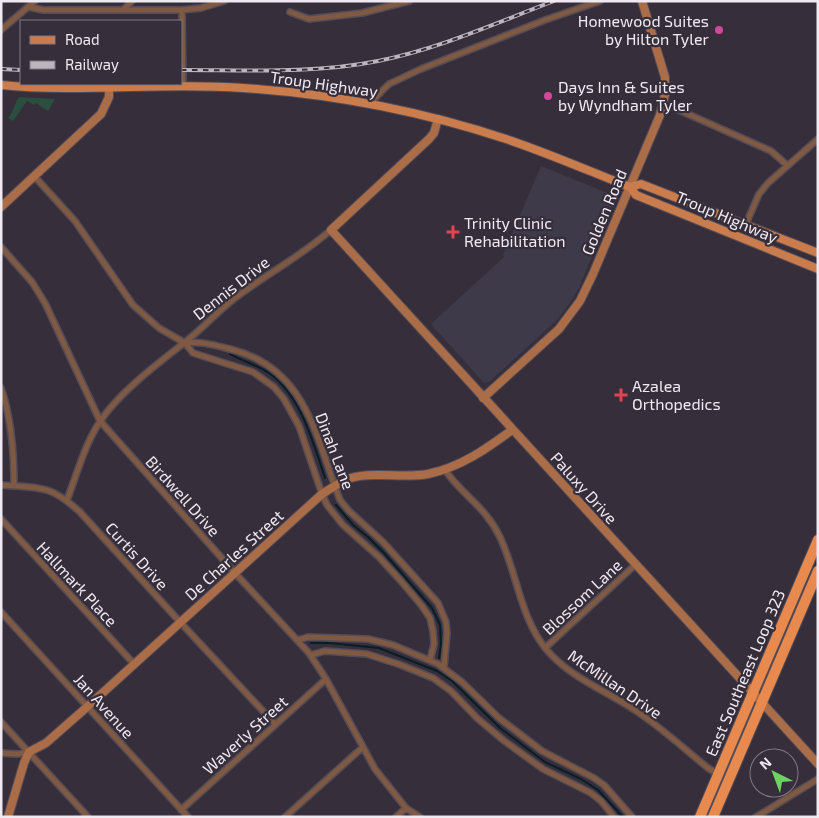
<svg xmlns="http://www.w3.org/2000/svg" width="819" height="818" viewBox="0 0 819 818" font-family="'Exo 2',sans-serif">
<rect width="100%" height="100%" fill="#362e3a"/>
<path fill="#3e3a4a" d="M 541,166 L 615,196 L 615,201 L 579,288 L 568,306 L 557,320 L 489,382 L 484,383 L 431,324 L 504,257 L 503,255 Z"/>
<path fill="#2a4f3e" d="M 20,97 L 55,99 L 48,111 L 36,103 L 34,105 L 27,101 L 13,121 L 8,118 C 14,112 15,100 20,97 Z"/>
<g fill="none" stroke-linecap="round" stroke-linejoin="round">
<path stroke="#081e25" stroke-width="2" d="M 230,354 C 242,361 257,365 269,373 C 301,396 313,442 325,478
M 336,505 L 353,525 L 368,537 L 384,553 L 432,608 L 440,625 L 441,644 L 439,658
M 311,643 L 329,643 L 379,648 L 437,671 L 452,681 L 500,728 L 545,762 L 581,779 L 598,790 L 623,817"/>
<g stroke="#544c57" stroke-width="8">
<path id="street" d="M 29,7 L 43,10 L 182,10 L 201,8 L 224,1
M 124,9 L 132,1
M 182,10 L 183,87
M 290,12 L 309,19 L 362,13 L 409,1
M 1,30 L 35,1
M 370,103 L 389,84 L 421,69 L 545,20 L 600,1
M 663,103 L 771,151 L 787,165
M 35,177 L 75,221 L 133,305 L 159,328 L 185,343
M 745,226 L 759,194 L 768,183 L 818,139
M 1,247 L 32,282 L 45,303 L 100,421 L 235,573 L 309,653 L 326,679 L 375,769 L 406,808 L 420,817
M 1,388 C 12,419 14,453 14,486
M 445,470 C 462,495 485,506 500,537 C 517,573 520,617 546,649 C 568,676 604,690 633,709 C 660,726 683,748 708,768 L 718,774
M 1,485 C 40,488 49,484 80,512 L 180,622 L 275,724
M 67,500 C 77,474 85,443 101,420 C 120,392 157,364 184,343 C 202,329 217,312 235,298 C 267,274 301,256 331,230
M 1,519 L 135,665
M 1,612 L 188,817
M 298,640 L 308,637 L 368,639 L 393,645 L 438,664 L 462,682 L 499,718 L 542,751 L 594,778 L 604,785 L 632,817
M 545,648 L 635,565
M 311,655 L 325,651 L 367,654 L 401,665 L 433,678 L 451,691 L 477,718 L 503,740 L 543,769 L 591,793 L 601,801 L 614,817
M 430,660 L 434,644 L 433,631 L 430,618 L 422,606 L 400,580 L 379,557 L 343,525 L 327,505 L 322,494 L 299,426 L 284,399 L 274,387 L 253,372 L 193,353 L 185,343 C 201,341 214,345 230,349 C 307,368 315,436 340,500 L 349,511 L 383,542 L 438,603 L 446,622 L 447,633 L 444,668
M 1,722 L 88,817
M 1,753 L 17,754 L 29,752
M 181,810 L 326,679
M 285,817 L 363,747
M 396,817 L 406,808
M 756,817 L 818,779"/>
</g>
<g stroke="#544c57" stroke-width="10">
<path id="secondary" d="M 438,119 L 434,133 L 429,139 L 331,230 L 818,764
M 1,207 L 101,114 L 109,97 L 109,87
M 483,398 L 559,329 L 580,301 L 593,274 L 660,115 L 665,94 L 665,77 L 642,1
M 8,817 L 24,763 L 29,752 L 46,743 L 87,707 L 322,494 C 329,490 337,484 345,480 C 369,470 402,479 428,474 C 461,467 486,449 512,430"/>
</g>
<g stroke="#544c57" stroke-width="10">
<path id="primary" d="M 1,85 C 81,93 163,82 243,88 C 333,94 421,111 506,139 C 548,153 589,171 630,187 L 636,195 L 818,269
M 630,187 L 641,184 L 818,253"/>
</g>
<g stroke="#544c57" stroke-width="12">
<path id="highway" d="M 700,817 L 818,540
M 713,817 L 818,571"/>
</g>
<use href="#street" stroke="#7f5942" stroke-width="5"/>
<use href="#secondary" stroke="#aa6d48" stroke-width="8"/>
<use href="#primary" stroke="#ca7c4c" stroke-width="8"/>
<use href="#highway" stroke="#e88a4e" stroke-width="10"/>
<g stroke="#bab5be" stroke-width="4">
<path id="rail" d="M 1,69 L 21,70
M 181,70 C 247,70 313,74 378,61 C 439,49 496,23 554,1"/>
</g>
<use href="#rail" stroke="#362e3a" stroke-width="2" stroke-dasharray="5.5" stroke-linecap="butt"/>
</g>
<g fill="#d1479c" stroke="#362e3a" stroke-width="2">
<circle cx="719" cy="30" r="5"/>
<circle cx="548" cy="96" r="5"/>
</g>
<g fill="#e0444e" stroke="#362e3a" stroke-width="2">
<path d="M450.5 224.5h5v5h5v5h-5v5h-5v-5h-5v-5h5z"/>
<path d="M618.5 387.5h5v5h5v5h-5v5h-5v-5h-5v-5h5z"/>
</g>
<g text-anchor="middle" stroke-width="4.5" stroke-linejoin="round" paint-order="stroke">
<g font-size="16" fill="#efeaf2" stroke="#362e3a" text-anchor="start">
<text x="709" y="27" text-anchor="end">Homewood Suites<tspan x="709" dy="18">by Hilton Tyler</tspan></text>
<text x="558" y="93">Days Inn &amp; Suites<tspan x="558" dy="18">by Wyndham Tyler</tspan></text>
<text x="464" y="229">Trinity Clinic<tspan x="464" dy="18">Rehabilitation</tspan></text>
<text x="632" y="392">Azalea<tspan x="632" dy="18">Orthopedics</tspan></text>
</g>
<g font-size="16" fill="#efeaf2" stroke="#362e3a">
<text transform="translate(324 84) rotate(8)" y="6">Troup Highway</text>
<text transform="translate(604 212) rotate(-67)" y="6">Golden Road</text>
<text transform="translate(727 217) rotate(23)" y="6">Troup Highway</text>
<text transform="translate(231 288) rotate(-38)" y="6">Dennis Drive</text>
<text transform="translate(335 451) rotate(69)" y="6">Dinah Lane</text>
<text transform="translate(584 488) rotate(48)" y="6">Paluxy Drive</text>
<text transform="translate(183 496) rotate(48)" y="6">Birdwell Drive</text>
<text transform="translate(234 555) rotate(-42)" y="6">De Charles Street</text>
<text transform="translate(137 556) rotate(48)" y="6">Curtis Drive</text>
<text transform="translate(77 584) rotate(47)" y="6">Hallmark Place</text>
<text transform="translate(582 597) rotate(-43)" y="6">Blossom Lane</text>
<text transform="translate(745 673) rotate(-67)" y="6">East Southeast Loop 323</text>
<text transform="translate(615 684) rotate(34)" y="6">McMillan Drive</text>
<text transform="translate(104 706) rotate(48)" y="6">Jan Avenue</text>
<text transform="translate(245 735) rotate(-42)" y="6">Waverly Street</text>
</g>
</g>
<rect width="819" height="818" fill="none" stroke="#efeaf2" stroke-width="5"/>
<rect x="20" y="20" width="162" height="65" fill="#362e3a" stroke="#807984"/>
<rect x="30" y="36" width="25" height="8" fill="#ca7c4c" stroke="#807984"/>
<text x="65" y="45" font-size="15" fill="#efeaf2">Road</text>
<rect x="30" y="61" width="25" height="8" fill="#bab5be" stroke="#807984"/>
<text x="65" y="70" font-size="15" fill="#efeaf2">Railway</text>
<g transform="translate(774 773) rotate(318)"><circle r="24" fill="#362e3a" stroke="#807984"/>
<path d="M0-4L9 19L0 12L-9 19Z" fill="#6cd362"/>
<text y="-8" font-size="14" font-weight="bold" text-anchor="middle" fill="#efeaf2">N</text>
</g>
</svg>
